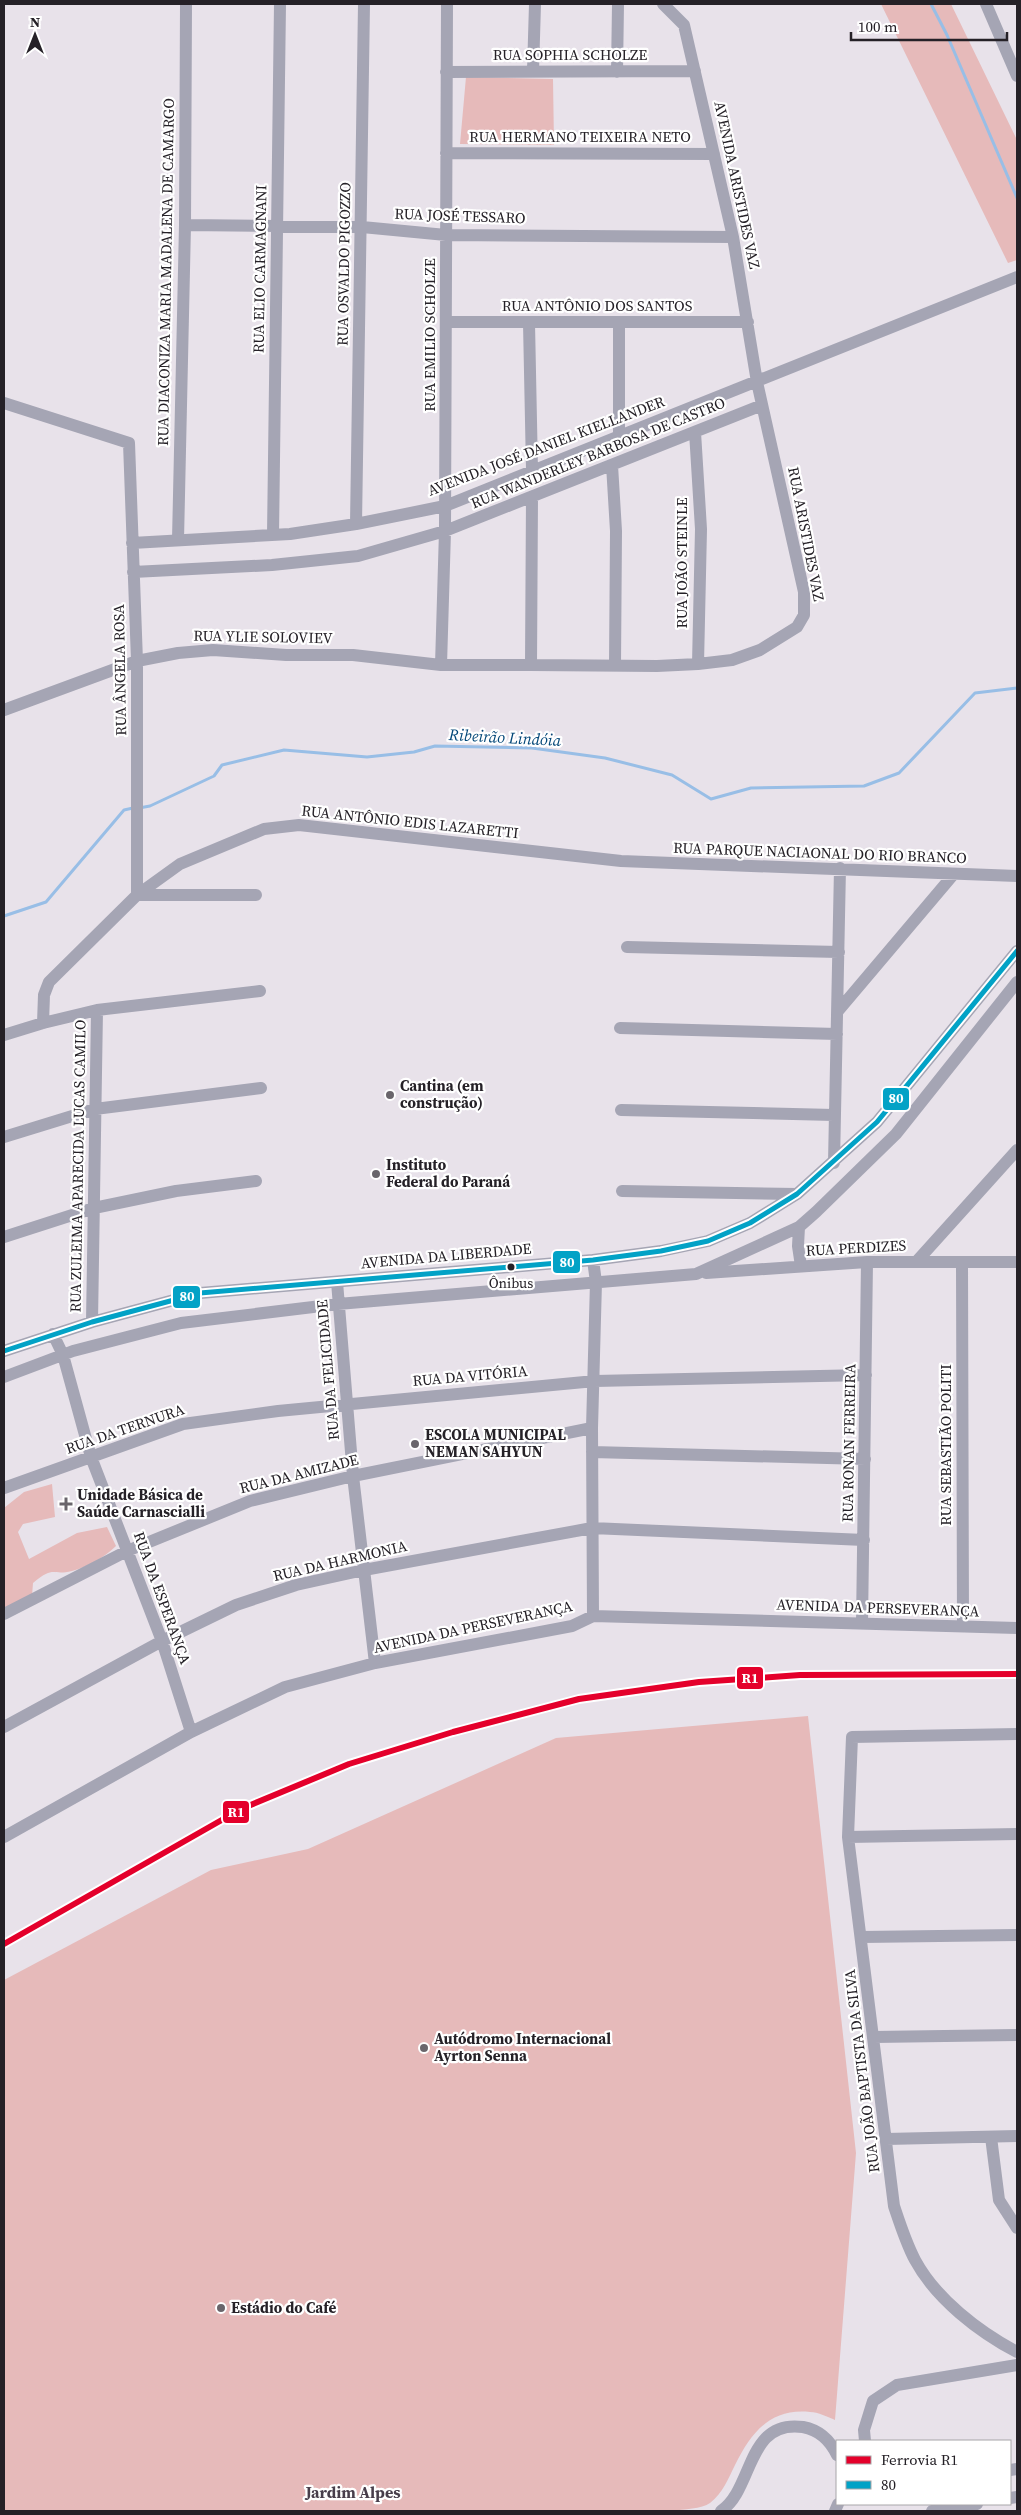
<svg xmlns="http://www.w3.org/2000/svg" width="1021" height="2515" viewBox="0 0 1021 2515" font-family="'Source Serif 4',serif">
<rect width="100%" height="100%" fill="#e8e2ea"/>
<path fill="#e6baba" d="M 881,4 L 951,4 L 1017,140 L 1017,260 L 1008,263 Z
M 466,77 L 553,79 L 554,145 L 460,144 Z
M 52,1484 L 55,1517 L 23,1524 L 18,1532 L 29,1559 L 77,1533 L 107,1527 L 116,1546 C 105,1557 87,1567 72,1571 C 51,1576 55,1565 33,1583 L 32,1596 L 4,1608 L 4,1508 L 24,1492 Z
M 808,1716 L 856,2153 L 835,2420 C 828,2417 818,2412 810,2412 C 770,2408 751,2433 735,2465 C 728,2479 723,2493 710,2503 C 702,2509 683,2509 673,2511 L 4,2511 L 4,1980 L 211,1870 L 308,1849 L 556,1738 Z"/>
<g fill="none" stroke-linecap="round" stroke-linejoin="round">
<path stroke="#98bee6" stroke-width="3" d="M 931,4 L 947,35 L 1017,198
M 139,808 L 150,806 L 214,776 L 222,765 L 284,750 L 367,757 L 414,752 L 435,746 L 532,748 L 605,758 L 672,775 L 711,799 L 751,788 L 864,786 L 899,773 L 975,693 L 1017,688
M 4,916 L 46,902 L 124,810 L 133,808"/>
<path stroke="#a5a5b4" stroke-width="12" d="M 986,4 L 1017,76
M 533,71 L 535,4
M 446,72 L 695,71
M 617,72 L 618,4
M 446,153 L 714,154
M 185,225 L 362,227 L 446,235 L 733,237
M 447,322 L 748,322
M 529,323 L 532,470
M 619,323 L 619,435
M 4,403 L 129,443 L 137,661 L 137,895
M 695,432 L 701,529 L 698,664
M 612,465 L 616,531 L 615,665
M 356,524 L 364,4
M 273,535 L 280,4
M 178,540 L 185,225 L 186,4
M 132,543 L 290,534 L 356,524 L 445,506 L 1017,277
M 133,572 L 272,565 L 358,556 L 445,531 L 762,405
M 441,665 L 445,531 L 447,4
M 531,665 L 657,666 L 698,664 L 732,660 L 760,650 L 797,627 L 804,615 L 804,592 L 757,382 L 733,237 L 684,25 L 663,4
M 4,710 L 137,661 L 178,653 L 213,650 L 286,655 L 353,655 L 441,665 L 531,665 L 532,497
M 137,895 L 256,895
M 627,947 L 839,952
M 838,1011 L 953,875
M 43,1023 L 44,995 L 49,982 L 137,895 L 180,864 L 264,829 L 299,825 L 621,861 L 1017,876
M 620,1028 L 837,1034
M 4,1035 L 43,1023 L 97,1010 L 260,991
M 621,1110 L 834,1115
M 4,1137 L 95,1109 L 261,1088
M 834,1163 L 840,868
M 622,1191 L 797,1194
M 799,1227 L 798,1246 L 801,1266
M 4,1237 L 94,1208 L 176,1191 L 256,1181
M 917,1261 L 1017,1150
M 962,1263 L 963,1626
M 706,1273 L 867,1262 L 1017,1262
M 337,1282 L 353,1476 L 375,1663
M 92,1322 L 97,1010
M 53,1334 L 63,1355 L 91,1457 L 162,1641 L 191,1732
M 4,1351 L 92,1322 L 200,1293 L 593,1260 L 661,1251 L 708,1241 L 750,1223 L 797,1194 L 877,1122 L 1017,951
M 4,1377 L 73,1351 L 181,1323 L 338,1304 L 696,1274 L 799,1227 L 816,1212 L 896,1134 L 1017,982
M 592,1452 L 865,1459
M 4,1488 L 183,1424 L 278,1411 L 595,1381 L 866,1375
M 4,1614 L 127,1551 L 250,1501 L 353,1476 L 592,1428
M 593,1616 L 592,1428 L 596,1282 L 593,1260
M 862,1624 L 867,1262
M 4,1727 L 162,1641 L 236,1605 L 296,1585 L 364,1570 L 592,1528 L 864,1540
M 1017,1734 L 852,1737 L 848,1837 L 894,2206 C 900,2224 906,2243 915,2260 C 936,2299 979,2332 1017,2352
M 4,1837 L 191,1732 L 285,1687 L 375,1663 L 572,1626 L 593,1616 L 1017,1628
M 848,1837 L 1017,1834
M 862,1937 L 1017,1935
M 873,2037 L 1017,2035
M 991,2137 L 999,2200 L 1017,2228
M 886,2139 L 1017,2136
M 865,2441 L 864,2430 L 873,2401 L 897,2385 L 1017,2365
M 1010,2470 L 1017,2469
M 1010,2498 L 1017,2497
M 721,2511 C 754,2489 746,2419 803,2427 C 819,2430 830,2440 837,2455
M 835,2511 L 838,2504
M 932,2511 L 977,2504"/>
<g stroke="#fff" stroke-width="9">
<path id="bus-1" d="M 4,1351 L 92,1322 L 200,1293 L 593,1260 L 661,1251 L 708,1241 L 750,1223 L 797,1194 L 877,1122 L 1017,951"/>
</g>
<use href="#bus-1" stroke="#02a2c6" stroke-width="5"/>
<g stroke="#fff" stroke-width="10">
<path id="rail-1" d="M 4,1944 L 241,1809 L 349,1764 L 453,1732 L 579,1699 L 699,1682 L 800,1675 L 1017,1674"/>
</g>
<use href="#rail-1" stroke="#e4002b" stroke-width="6"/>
</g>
<g fill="#69656b" stroke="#fff" stroke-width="2">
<circle cx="390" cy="1095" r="5"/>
<circle cx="376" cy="1174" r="5"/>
<circle cx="415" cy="1444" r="5"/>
<path d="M63.5 1496.5h5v5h5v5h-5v5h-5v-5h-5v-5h5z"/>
<circle cx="424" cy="2048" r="5"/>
<circle cx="221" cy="2308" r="5"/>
</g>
<circle fill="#252127" stroke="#fff" stroke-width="2" cx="511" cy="1267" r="4.5"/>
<g text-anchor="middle" stroke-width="4.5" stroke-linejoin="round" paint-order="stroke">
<g font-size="14" fill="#252127" stroke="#fff">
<text x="511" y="1288">Ônibus</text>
</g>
<g font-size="15" fill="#252127" stroke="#fff">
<text x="570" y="60">RUA SOPHIA SCHOLZE</text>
<text x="580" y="142">RUA HERMANO TEIXEIRA NETO</text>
<text transform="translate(737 185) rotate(78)" y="5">AVENIDA ARISTIDES VAZ</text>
<text transform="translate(460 216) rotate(2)" y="5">RUA JOSÉ TESSARO</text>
<text transform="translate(344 264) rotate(-89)" y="5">RUA OSVALDO PIGOZZO</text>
<text transform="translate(260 269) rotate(-89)" y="5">RUA ELIO CARMAGNANI</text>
<text transform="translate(166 272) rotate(-89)" y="5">RUA DIACONIZA MARIA MADALENA DE CAMARGO</text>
<text x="597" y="311">RUA ANTÔNIO DOS SANTOS</text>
<text transform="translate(430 335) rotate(-90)" y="5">RUA EMILIO SCHOLZE</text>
<text transform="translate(546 446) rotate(-21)" y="5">AVENIDA JOSÉ DANIEL KIELLANDER</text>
<text transform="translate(598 453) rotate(-22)" y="5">RUA WANDERLEY BARBOSA DE CASTRO</text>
<text transform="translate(806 534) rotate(79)" y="5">RUA ARISTIDES VAZ</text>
<text transform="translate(682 563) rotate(-90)" y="5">RUA JOÃO STEINLE</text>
<text transform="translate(263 637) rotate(1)" y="5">RUA YLIE SOLOVIEV</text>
<text transform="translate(120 670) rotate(-91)" y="5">RUA ÂNGELA ROSA</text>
<text transform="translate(410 822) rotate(6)" y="5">RUA ANTÔNIO EDIS LAZARETTI</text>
<text transform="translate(820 853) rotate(2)" y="5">RUA PARQUE NACIAONAL DO RIO BRANCO</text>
<text transform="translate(78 1166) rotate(-89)" y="5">RUA ZULEIMA APARECIDA LUCAS CAMILO</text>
<text transform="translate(856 1248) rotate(-3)" y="5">RUA PERDIZES</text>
<text transform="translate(446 1256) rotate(-5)" y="5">AVENIDA DA LIBERDADE</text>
<text transform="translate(328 1370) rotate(-95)" y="5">RUA DA FELICIDADE</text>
<text transform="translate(470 1376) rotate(-5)" y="5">RUA DA VITÓRIA</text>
<text transform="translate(125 1429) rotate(-19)" y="5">RUA DA TERNURA</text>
<text transform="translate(849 1443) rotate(-89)" y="5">RUA RONAN FERREIRA</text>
<text transform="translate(946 1445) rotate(-90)" y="5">RUA SEBASTIÃO POLITI</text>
<text transform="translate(299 1474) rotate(-14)" y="5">RUA DA AMIZADE</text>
<text transform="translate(340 1561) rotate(-13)" y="5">RUA DA HARMONIA</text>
<text transform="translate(162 1598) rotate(70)" y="5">RUA DA ESPERANÇA</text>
<text transform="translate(878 1608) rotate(2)" y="5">AVENIDA DA PERSEVERANÇA</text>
<text transform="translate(473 1627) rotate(-12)" y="5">AVENIDA DA PERSEVERANÇA</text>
<text transform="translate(862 2071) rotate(-97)" y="5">RUA JOÃO BAPTISTA DA SILVA</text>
</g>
<g font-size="15" font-weight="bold" fill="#252127" stroke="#fff" text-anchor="start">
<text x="400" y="1091">Cantina (em<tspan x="400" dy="17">construção)</tspan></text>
<text x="386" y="1170">Instituto<tspan x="386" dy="17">Federal do Paraná</tspan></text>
<text x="425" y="1440">ESCOLA MUNICIPAL<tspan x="425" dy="17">NEMAN SAHYUN</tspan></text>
<text x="77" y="1500">Unidade Básica de<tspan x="77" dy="17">Saúde Carnascialli</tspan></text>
<text x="434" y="2044">Autódromo Internacional<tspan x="434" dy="17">Ayrton Senna</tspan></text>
<text x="231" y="2313">Estádio do Café</text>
</g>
<g font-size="16" font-style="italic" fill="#034778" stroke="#fff">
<text transform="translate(505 737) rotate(3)" y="6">Ribeirão Lindóia</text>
</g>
<g font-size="16" font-weight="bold" fill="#483e4b" stroke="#fff">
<text x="353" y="2498">Jardim Alpes</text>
</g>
</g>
<g stroke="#fff" stroke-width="2">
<rect x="882" y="1087" width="28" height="24" rx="5" fill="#02a2c6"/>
<rect x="552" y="1250" width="29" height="24" rx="5" fill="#02a2c6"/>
<rect x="172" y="1285" width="29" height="24" rx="5" fill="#02a2c6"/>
<rect x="736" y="1666" width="28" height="24" rx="5" fill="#e4002b"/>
<rect x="222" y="1800" width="28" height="24" rx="5" fill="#e4002b"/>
</g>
<g font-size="14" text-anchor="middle" font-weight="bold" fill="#fff">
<text x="896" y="1103">80</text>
<text x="567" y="1267">80</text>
<text x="187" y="1301">80</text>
<text x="750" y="1683">R1</text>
<text x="236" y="1817">R1</text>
</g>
<rect width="1021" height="2515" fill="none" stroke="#252127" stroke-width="10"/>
<rect x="836" y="2440" width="175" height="65" fill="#ffffff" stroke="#a8a6a9"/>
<rect x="846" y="2456" width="25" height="8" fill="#e4002b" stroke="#a8a6a9"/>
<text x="881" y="2465" font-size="15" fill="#252127">Ferrovia R1</text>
<rect x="846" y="2481" width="25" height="8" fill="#02a2c6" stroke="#a8a6a9"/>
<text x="881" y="2490" font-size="15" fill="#252127">80</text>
<g transform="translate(35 35)" stroke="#ffffff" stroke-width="4" paint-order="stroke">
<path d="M0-4L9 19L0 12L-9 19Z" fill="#252127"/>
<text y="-8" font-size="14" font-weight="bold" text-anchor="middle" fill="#252127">N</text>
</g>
<path d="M851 32v8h156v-8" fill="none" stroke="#252127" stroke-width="2.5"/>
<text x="858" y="32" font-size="15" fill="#252127" stroke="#ffffff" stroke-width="4" paint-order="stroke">100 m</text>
</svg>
